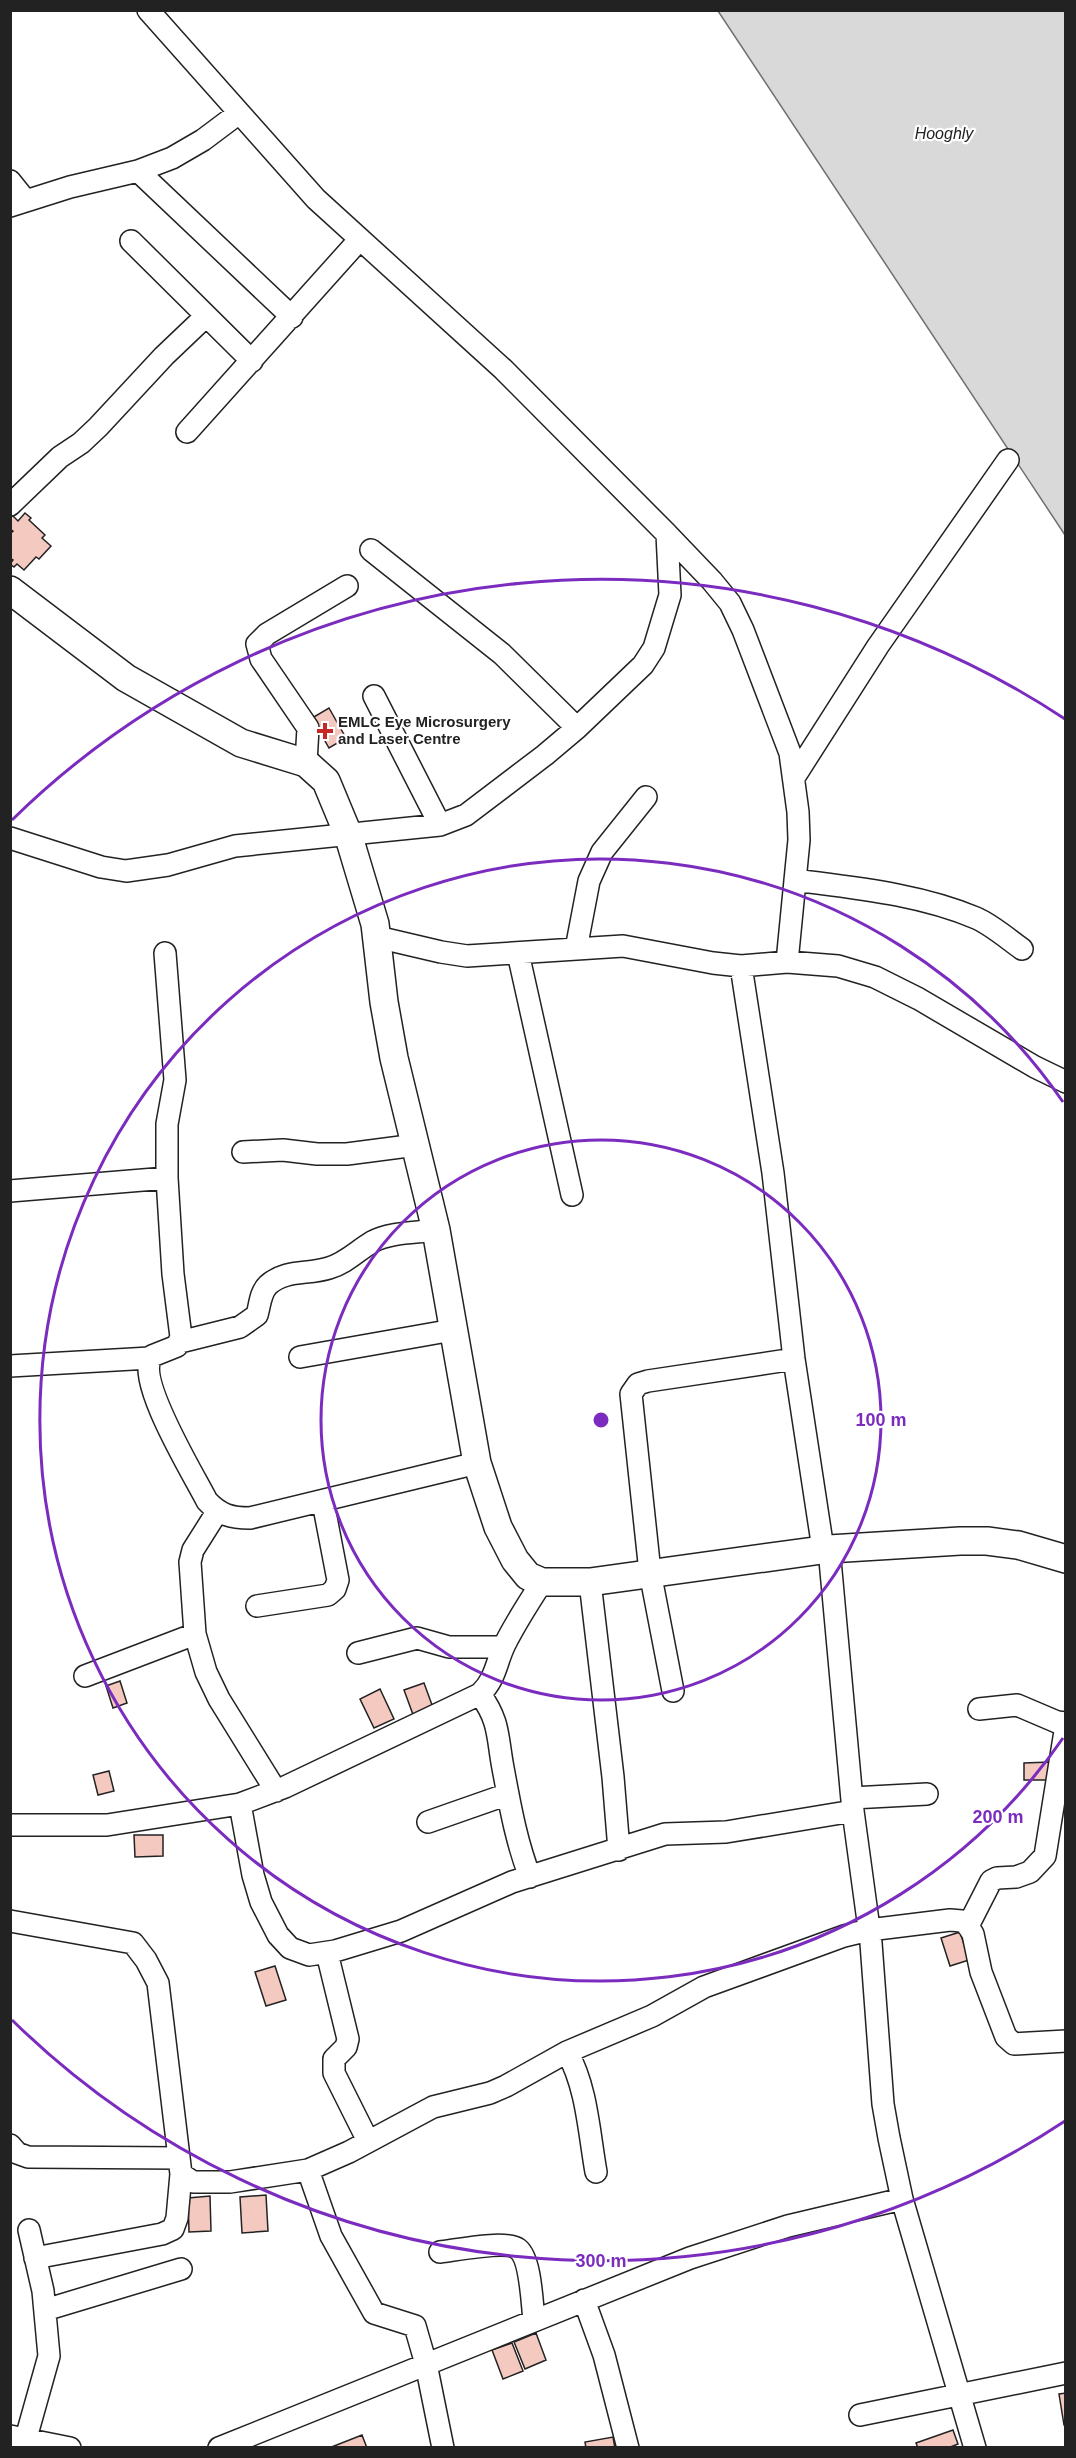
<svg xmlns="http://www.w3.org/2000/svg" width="1076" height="2458" viewBox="0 0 1076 2458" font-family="Helvetica,sans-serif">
<rect width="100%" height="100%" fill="#fff"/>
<path fill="#d9d9d9" stroke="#6f6f6f" stroke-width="1.5" d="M 718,11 L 1065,11 L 1065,536 L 1065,535 Z"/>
<path fill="#f3c9c0" stroke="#222" stroke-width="1.5" d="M 25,513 L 31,518 L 29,520 L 45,535 L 42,538 L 51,546 L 39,559 L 36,557 L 24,570 L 17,564 L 14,567 L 10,564 L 13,560 L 10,558 L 10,534 L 13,531 L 10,529 L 10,517 L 12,515 L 18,521 Z
M 329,708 L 346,738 L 329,748 L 312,718 Z
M 120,1681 L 127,1703 L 113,1708 L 106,1686 Z
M 424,1683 L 435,1713 L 415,1720 L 404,1690 Z
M 380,1689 L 394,1719 L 374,1728 L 360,1699 Z
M 1050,1762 L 1051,1780 L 1024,1780 L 1024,1763 Z
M 109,1771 L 114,1791 L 98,1795 L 93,1775 Z
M 134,1835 L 163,1835 L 163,1856 L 135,1857 Z
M 960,1932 L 969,1960 L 950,1966 L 941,1938 Z
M 275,1966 L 286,2000 L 266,2006 L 255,1972 Z
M 266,2195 L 268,2231 L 242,2233 L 240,2197 Z
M 210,2196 L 211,2231 L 189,2232 L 188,2198 Z
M 536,2333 L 546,2360 L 525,2369 L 514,2342 Z
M 512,2343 L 523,2371 L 503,2379 L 492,2350 Z
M 1066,2393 L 1066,2425 L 1064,2425 L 1059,2394 Z
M 953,2430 L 958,2444 L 948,2448 L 918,2448 L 916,2443 Z
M 362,2435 L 367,2448 L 329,2448 Z
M 613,2437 L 615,2448 L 586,2448 L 585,2442 Z"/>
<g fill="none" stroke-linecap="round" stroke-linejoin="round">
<g stroke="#222" stroke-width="24">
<path id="minor" d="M 138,171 L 292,317
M 10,181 L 26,201
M 10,206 L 70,187 L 138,171 L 172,158 L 203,140 L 239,113
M 131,241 L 252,361
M 187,432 L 360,239
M 10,505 L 60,457 L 81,443 L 98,427 L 164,356 L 206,316
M 667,534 L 712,581 L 730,603 L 743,630 L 790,753 L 798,812 L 799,840 L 787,962
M 371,550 L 502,654 L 577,728
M 374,696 L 440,825
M 306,763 L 308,728 L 261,659 L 257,644 L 267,634 L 347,586
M 795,776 L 878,646 L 1008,460
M 10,838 L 101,867 L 126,871 L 168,865 L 235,846 L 440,825 L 466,815 L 545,755 L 577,728 L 643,665 L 654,648 L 670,595 L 667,534 L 503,369 L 316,199 L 148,10
M 795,880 C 855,888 919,894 976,918 C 992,925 1008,939 1022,949
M 377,937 L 441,952 L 467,956 L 623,946 L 713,963 L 741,966 L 787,962 L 838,966 L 875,977 L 919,999 L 1035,1067 L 1066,1082
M 576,949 L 589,881 L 602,852 L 646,797
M 165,953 L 175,1080 L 167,1124 L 167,1178 L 173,1274 L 181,1337 L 177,1346 L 152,1356 C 135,1380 194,1475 207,1501 C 220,1515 231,1518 250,1518 L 477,1463
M 518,953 L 572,1195
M 741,966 L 773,1173 L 794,1359 L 823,1549
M 243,1152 L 283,1150 L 317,1154 L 347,1154 L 416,1145
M 10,1191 L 167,1178
M 180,1342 L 240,1327 L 257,1315 C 260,1305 260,1293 268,1285 C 286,1269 307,1275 329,1268 C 346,1263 357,1251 372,1242 C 390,1232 416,1233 436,1230
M 300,1357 L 453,1330
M 10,1366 L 150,1358
M 217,1512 L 193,1550 L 190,1562 L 195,1634 L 206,1672 L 219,1699 L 276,1791
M 829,1549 L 853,1811 L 871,1943 L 883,2104 L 889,2138 L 902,2199 L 975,2448
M 590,1582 L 613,1777 L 619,1850
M 257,1606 L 328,1595 L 335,1589 L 338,1580 L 323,1502
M 358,1653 L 417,1638 L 449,1647 L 503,1647
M 85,1676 L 195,1634
M 673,1691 L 650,1572 L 631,1394 L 638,1384 L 648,1381 L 794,1359
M 480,1694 C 500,1722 497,1736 503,1768 C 510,1805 516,1841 530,1877
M 979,1709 L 1017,1705 L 1057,1722 L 1066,1723
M 852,1798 L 927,1794
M 240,1804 L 253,1875 L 261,1902 L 278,1935 L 290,1948 L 309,1955 L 335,1951 L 401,1931 L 512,1882 L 665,1834 L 726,1832 L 853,1811
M 428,1822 L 508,1794
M 10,1825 L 107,1825 L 240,1804 L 285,1787 L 480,1694 C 496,1679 496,1662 505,1644 C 516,1622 529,1602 542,1582
M 10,1921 L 133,1943 L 146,1960 L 158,1983 L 181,2174 L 193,2182 L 230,2182 L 308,2170 L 349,2152 L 433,2107 L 490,2093 L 506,2086 L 567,2052 L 652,2016 L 704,1987 L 844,1936 L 869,1930 L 950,1920 L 962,1921 L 968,1926 L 973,1934 L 981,1972 L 1006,2037 L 1014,2044 L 1066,2041
M 968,1926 L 991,1881 L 997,1878 L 1016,1877 L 1030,1872 L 1045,1856 L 1066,1725
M 327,1953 L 348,2039 L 346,2047 L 334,2059 L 334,2073 L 368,2141
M 567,2052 C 587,2087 589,2133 596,2172
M 10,2145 L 17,2153 L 28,2157 L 179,2158
M 308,2170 L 331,2236 L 374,2313 L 415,2326 L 426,2364 L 443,2448
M 440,2252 C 457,2250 506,2240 518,2249 C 531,2259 532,2304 534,2320
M 35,2258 L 162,2234 L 173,2229 L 177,2218 L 181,2174
M 584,2300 L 604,2355 L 628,2448
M 45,2310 L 181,2269
M 860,2415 L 1066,2373
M 10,2436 L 70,2448
M 26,2438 L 49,2356 L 43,2291 L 29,2230
M 219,2448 L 690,2258 L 788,2226 L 902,2199"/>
</g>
<g stroke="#222" stroke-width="30">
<path id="major" d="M 10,590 L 126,678 L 241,743 L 306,763 L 326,781 L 348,834 L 375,924 L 384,1002 L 394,1058 L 436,1230 L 477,1463 L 498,1527 L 515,1560 L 528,1576 L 542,1582 L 590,1582 L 829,1549 L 960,1541 L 987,1541 L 1018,1545 L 1066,1559"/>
</g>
<use href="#minor" stroke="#fff" stroke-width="21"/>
<use href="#major" stroke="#fff" stroke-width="27"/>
</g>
<g fill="none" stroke="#7b2cbf" stroke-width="3">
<circle cx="601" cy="1420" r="280"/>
<path d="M1063 1738A561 561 0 1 1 1063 1102"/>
<path d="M1065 2121A841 841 0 0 1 12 2020M12 820A841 841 0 0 1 1065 719"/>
</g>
<path fill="#c62828" stroke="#fff" stroke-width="2" d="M322 722h6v6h6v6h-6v6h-6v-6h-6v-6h6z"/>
<g text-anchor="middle" stroke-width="4.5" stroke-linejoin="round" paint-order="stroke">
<g font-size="15" font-weight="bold" fill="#222" stroke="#fff" text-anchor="start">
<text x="338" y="727">EMLC Eye Microsurgery<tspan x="338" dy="17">and Laser Centre</tspan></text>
</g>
<g font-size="16" font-style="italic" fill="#222" stroke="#fff">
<text x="944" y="139">Hooghly</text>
</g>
</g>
<circle cx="601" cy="1420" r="9" fill="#7b2cbf" stroke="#fff" stroke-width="3"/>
<g font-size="18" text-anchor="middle" font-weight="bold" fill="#7b2cbf" stroke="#fff" stroke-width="4.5" stroke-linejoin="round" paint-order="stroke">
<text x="881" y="1426">100 m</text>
<text x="998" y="1823">200 m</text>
<text x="601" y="2267">300 m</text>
</g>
<rect width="1076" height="2458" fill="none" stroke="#222222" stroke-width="24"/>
</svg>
